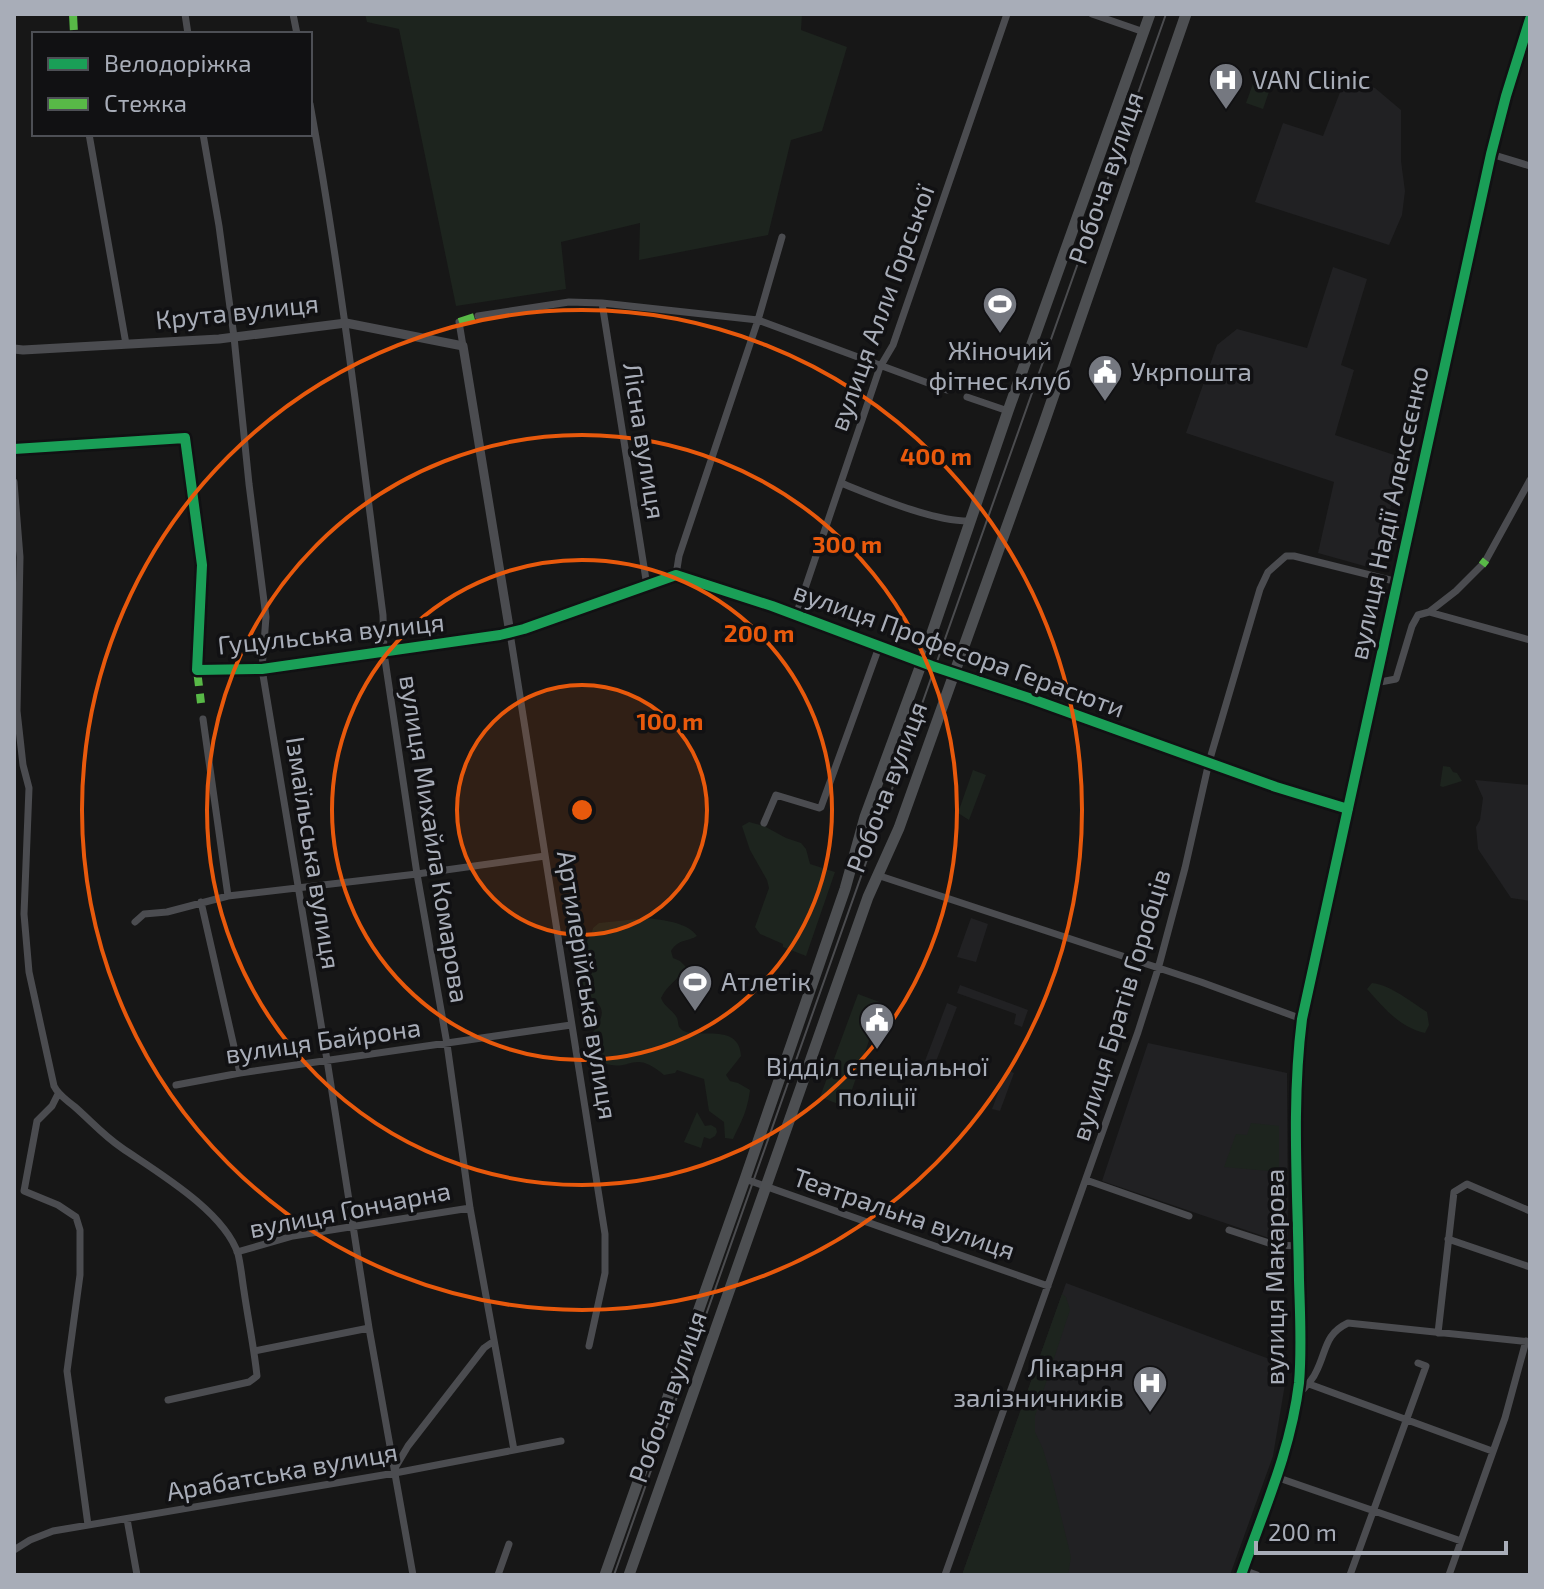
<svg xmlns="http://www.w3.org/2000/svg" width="1544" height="1589" viewBox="0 0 1544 1589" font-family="'Exo 2',sans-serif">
<rect width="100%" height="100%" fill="#171717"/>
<path fill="#212123" d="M 1346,77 L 1375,88 L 1401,110 L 1401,161 L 1405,191 L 1402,215 L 1389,245 L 1255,202 L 1283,123 L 1323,136 Z
M 1333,267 L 1367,279 L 1341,365 L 1354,370 L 1335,435 L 1403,458 L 1375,569 L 1318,553 L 1334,482 L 1186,433 L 1217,345 L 1237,329 L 1307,348 Z
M 1475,780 L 1530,785 L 1530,901 L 1511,898 L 1478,849 L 1476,827 L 1480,820 L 1483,798 Z
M 971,918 L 988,924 L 976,962 L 957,957 Z
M 960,985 L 1028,1010 L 1022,1027 L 1014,1024 L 1016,1014 L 957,993 Z
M 947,1003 L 957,1007 L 935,1064 L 925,1061 Z
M 1148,1043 L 1287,1073 L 1288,1239 L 1275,1240 L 1102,1181 Z
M 1007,1070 L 1014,1073 L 1000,1111 L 992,1109 Z
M 1066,1283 L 1288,1366 L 1273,1456 L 1230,1575 L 962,1575 Z"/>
<path fill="#1d241e" d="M 365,14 L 802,14 L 801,30 L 847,47 L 822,131 L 791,140 L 768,235 L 639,260 L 640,223 L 561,242 L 566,289 L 456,306 L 399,29 L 367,22 Z
M 1255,78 L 1272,83 L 1263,109 L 1246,103 Z
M 1443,766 L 1450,767 L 1453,772 L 1457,773 L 1462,781 L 1443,787 L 1440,786 Z
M 973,770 L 986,775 L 969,820 L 958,813 Z
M 749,822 L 764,826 L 786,838 L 801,843 L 806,849 L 810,864 L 835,872 L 806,956 L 783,947 L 783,944 L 760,934 L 755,927 L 769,888 L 767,880 L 750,850 L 742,826 Z
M 647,918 C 663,920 687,922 697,936 C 687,942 678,939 671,951 L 673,958 L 680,961 L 686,967 C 679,979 667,985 661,998 C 665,1008 673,1010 677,1018 C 679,1023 677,1026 682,1030 C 696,1040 739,1021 741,1056 L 726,1075 L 730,1081 L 738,1083 L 750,1090 C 747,1112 742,1120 733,1139 L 725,1138 L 724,1122 L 709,1111 L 704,1079 L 677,1070 L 675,1073 L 664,1075 C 633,1048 631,1073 604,1063 C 599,1053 595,1043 593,1032 C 617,999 585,1005 579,977 C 577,968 578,953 584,945 C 588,938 591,937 593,928 L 599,923 Z
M 1372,983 C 1391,985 1411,1002 1427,1012 L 1429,1025 L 1425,1033 C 1399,1027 1384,1008 1367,989 Z
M 858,994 L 882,1003 L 846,1107 L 820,1097 Z
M 697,1112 L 705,1126 L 711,1125 L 716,1128 L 717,1132 L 715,1136 L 710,1139 L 704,1137 L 701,1148 L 684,1142 Z
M 1251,1123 L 1279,1126 L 1279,1172 L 1224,1167 L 1236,1134 L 1247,1135 Z
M 1062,1294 L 1066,1297 L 1070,1310 L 1035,1416 L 1035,1432 L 1043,1449 L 1053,1483 L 1071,1557 L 1068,1575 L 962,1575 Z"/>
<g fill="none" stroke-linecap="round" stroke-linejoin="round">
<path stroke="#4b4c50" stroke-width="7" d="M 185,14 L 188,34
M 293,14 L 297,34
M 1092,14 L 1144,32
M 310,104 C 341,274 361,445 383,615 L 384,653 L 417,874 L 447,1044 L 470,1208 L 514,1450
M 89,134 L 126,344
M 203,134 L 219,226 L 234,337 L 249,484 L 266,617 L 262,669 L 327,1060 L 369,1328 L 413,1575
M 1491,154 L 1530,166
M 602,303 L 647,586
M 478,316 L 569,302 L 602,303 L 758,320 L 947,390
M 459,322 L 463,346
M 967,397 L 1008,411
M 14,449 L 185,438 L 202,565 L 197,670 L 262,669 L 384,653 L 510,633 L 605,1234 L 605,1273 L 589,1346
M 14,482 L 20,557 L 17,711 L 23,765 L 29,788 L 24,914 L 29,972 L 54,1086 C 59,1096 67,1100 75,1107 C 91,1121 104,1136 122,1148 C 157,1172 224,1211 238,1254 C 241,1266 242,1279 244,1291 C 248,1319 254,1347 257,1376 L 249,1382 L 168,1400
M 841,483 C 876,497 934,522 971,521
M 1486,560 L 1530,480
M 1482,565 L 1456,591 L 1429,612 L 1530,640
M 676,575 L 679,556 L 758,320 L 782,237
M 796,615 L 880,367 L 893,345 L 1007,14
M 932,666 L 1029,698 L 1276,787 L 1348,809
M 1375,683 L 1396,679 L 1412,626 L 1418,615 L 1429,612
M 203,719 L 228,896
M 764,823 L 776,795 L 819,808 L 821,807 L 879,647
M 877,875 L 1201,982 L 1302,1019
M 201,902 L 240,1073
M 135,922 L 144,914 L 167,912 L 228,896 L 417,874 L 545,856
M 176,1085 L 240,1073 L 571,1025
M 58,1094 L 52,1106 L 37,1121 L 24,1191 L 58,1205 L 76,1217 L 80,1230 L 80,1275 L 67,1371 L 88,1525
M 745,1179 L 1048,1286
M 1086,1180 L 1189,1216
M 1229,1230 L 1275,1245 L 1299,1246
M 1448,1239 L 1530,1267
M 237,1252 L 293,1236 L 470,1208
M 1438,1333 L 1454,1192 L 1467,1184 L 1530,1211
M 254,1351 L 369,1328
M 1309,1384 L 1492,1451
M 1297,1395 C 1305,1388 1313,1380 1317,1370 C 1327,1349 1325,1334 1348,1323 L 1530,1342
M 395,1468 L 408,1446 L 484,1348 L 494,1341
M 1276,1477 L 1461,1541
M 127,1519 L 137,1575
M 14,1550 L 30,1540 L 53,1531 L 395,1473 L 561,1441
M 1243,1570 L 1257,1575
M 498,1575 L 509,1544
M 945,1575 L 1138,1032 L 1158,969 L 1185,868 L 1209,762 L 1260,589 L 1268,572 L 1286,556 L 1294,556 L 1398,582
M 1350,1575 L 1426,1366 L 1418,1363
M 1449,1575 L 1505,1418 L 1526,1341"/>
<path stroke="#4b4c50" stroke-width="9" d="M 14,349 L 23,350 L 219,339 L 346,323 L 463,346 L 510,633 L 676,575 L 772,606 L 932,666
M 1241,1575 C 1263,1512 1291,1450 1299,1383 C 1302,1349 1300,1314 1299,1280 C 1298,1193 1291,1105 1302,1019 L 1491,154 L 1506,96 L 1530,19"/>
<path stroke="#4d4f52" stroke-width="11" d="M 605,1575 L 745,1179 L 845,889 L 865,817 L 922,662 L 1008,411 L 1150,14
M 629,1575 L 868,897 L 899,828 L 954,674 L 1043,426 L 1186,14"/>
<path stroke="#4b4c4f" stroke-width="2" d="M 614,1575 L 1166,14"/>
<path stroke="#58b947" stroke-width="8" stroke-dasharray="16 8" stroke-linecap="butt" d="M 73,14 L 74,33
M 459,322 L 478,316
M 1482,565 L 1486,560
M 197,670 L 201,703"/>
<g stroke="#111113" stroke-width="15">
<path id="cycleway" d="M 14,449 L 185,438 L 202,565 L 197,670 L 262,669 L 500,635 L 524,629 L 676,575 L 772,606 L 932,666 L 1029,698 L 1276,787 L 1348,809
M 1241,1575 C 1263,1512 1291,1450 1299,1383 C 1302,1349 1300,1314 1299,1280 C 1298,1193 1291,1105 1302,1019 L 1491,154 L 1506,96 L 1530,19"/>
</g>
<use href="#cycleway" stroke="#1a9f57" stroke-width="10"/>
</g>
<circle cx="582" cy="810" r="125" fill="#e8590c" fill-opacity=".12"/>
<g fill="none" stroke="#e8590c" stroke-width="4">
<circle cx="582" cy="810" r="125"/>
<circle cx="582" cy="810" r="250"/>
<circle cx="582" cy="810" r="375"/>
<circle cx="582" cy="810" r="500"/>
</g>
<defs>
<g id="hospital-pin" transform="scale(1.8)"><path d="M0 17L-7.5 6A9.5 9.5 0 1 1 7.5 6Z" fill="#757880" stroke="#111113"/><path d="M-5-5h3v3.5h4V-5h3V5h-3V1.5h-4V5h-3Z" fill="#fff"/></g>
<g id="stadium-pin" transform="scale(1.8)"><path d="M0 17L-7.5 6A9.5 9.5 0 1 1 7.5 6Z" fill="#757880" stroke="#111113"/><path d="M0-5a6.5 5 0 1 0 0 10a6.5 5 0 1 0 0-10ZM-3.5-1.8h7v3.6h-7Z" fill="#fff"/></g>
<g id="civic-pin" transform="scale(1.8)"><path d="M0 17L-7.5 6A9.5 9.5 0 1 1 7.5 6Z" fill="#757880" stroke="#111113"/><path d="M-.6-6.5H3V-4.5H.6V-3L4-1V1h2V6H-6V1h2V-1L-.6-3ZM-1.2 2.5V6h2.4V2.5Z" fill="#fff"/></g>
</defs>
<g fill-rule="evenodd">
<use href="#hospital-pin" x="1226" y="80"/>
<use href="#stadium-pin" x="1000" y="304"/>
<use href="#civic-pin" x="1105" y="372"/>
<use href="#stadium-pin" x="695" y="982"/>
<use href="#civic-pin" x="877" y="1020"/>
<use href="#hospital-pin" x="1150" y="1383"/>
</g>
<g text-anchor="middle" stroke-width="7" stroke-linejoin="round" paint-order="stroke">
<g font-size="26" fill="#a8adb8" stroke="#111113" text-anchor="start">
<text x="1252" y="89">VAN Clinic</text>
<text x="1000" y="360" text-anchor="middle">Жіночий<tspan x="1000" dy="30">фітнес клуб</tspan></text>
<text x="1131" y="381">Укрпошта</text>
<text x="721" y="991">Атлетік</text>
<text x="877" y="1076" text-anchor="middle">Відділ спеціальної<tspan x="877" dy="30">поліції</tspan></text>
<text x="1124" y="1377" text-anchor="end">Лікарня<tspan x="1124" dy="30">залізничників</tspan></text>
</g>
<g font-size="26" fill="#a8adb8" stroke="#111113">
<text transform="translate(1106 178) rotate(-71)" y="9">Робоча вулиця</text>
<text transform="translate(882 308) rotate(-70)" y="9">вулиця Алли Горської</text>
<text transform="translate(237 312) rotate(-6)" y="9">Крута вулиця</text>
<text transform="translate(644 441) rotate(81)" y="9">Лісна вулиця</text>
<text transform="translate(1389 513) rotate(-78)" y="9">вулиця Надії Алексєєнко</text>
<text transform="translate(331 634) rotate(-6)" y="9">Гуцульська вулиця</text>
<text transform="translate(959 650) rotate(20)" y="9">вулиця Професора Герасюти</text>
<text transform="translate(887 787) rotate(-69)" y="9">Робоча вулиця</text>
<text transform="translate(434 839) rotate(81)" y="9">вулиця Михайла Комарова</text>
<text transform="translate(313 853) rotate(81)" y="9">Ізмаїльська вулиця</text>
<text transform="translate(587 985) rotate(81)" y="9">Артилерійська вулиця</text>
<text transform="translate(1121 1005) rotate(-73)" y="9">вулиця Братів Горобців</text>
<text transform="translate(323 1041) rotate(-8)" y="9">вулиця Байрона</text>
<text transform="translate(350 1210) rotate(-11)" y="9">вулиця Гончарна</text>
<text transform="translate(904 1214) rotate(19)" y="9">Театральна вулиця</text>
<text transform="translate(1275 1277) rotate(-90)" y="9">вулиця Макарова</text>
<text transform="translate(668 1397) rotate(-70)" y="9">Робоча вулиця</text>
<text transform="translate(282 1472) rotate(-10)" y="9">Арабатська вулиця</text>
</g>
</g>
<circle cx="582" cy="810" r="12" fill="#e8590c" stroke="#111113" stroke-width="4"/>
<g font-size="24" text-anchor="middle" font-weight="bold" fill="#e8590c" stroke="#111113" stroke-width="7" stroke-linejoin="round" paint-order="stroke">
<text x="936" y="465">400 m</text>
<text x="847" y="553">300 m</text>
<text x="759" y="642">200 m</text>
<text x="670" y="730">100 m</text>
</g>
<rect width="1544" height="1589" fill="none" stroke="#a8adb8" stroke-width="32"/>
<rect x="32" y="32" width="280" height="104" fill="#111113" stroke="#4d4f55" stroke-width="2"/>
<rect x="48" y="58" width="40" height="12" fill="#1a9f57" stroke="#4d4f55" stroke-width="2"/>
<text x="104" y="72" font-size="24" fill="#a8adb8">Велодоріжка</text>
<rect x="48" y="98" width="40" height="12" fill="#58b947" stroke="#4d4f55" stroke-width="2"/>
<text x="104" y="112" font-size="24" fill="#a8adb8">Стежка</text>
<path d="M1256 1541v12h250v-12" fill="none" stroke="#a8adb8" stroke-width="4"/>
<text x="1268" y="1541" font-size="24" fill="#a8adb8" stroke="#111113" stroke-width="6" paint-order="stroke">200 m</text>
</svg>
